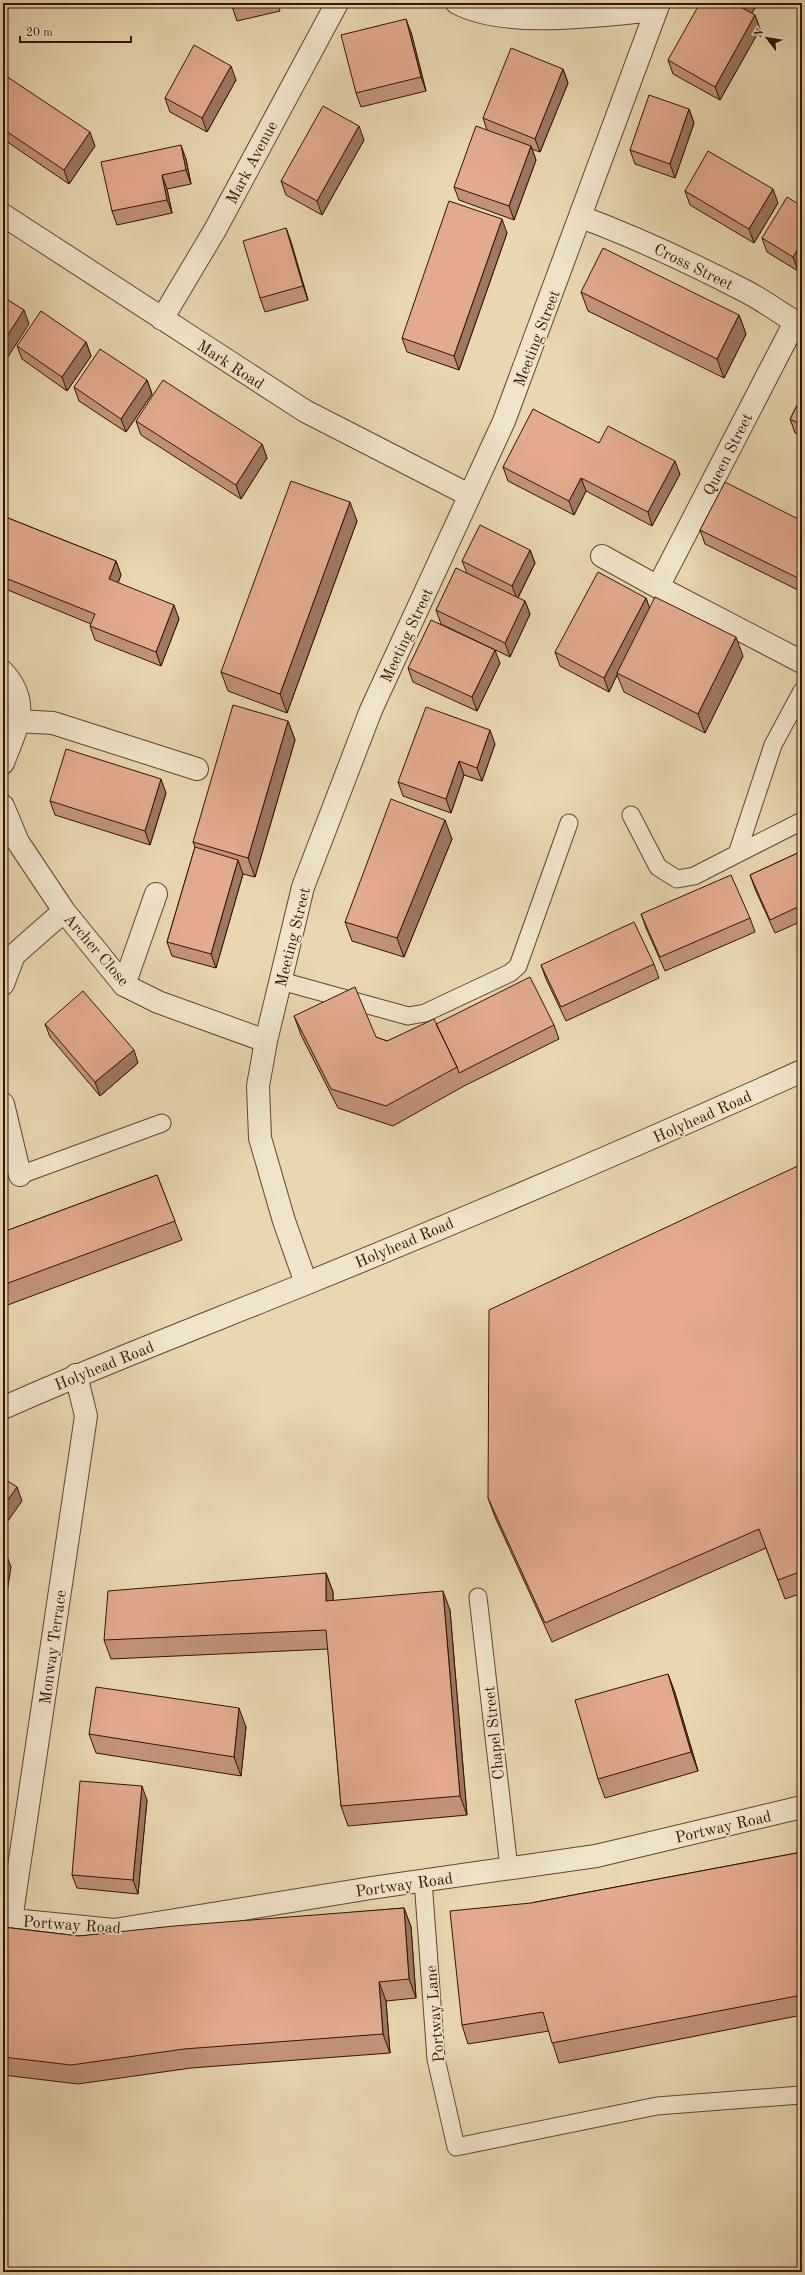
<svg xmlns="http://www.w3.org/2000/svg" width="805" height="2275" viewBox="0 0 805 2275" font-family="'Old Standard TT',serif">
<rect width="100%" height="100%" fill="#e8d7b0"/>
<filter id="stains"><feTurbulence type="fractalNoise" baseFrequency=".005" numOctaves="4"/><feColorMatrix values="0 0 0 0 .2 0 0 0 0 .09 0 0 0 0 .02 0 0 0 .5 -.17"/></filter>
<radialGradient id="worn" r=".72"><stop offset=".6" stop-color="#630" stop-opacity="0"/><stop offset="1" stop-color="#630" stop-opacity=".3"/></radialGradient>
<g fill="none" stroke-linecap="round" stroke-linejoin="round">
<g stroke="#60452e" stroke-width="19">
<path id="service" d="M 631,815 L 658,867 L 677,879 L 694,876 L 737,854 L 773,745 L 802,691
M 737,854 L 802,821
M 281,981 L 408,1016 L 425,1013 L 510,973 L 518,966 L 569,823
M 20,1175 L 162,1123
M 478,1597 L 509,1868
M 423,1880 L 436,2059 L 456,2147 L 657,2106 L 801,2095"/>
</g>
<g stroke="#60452e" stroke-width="24">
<path id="minor" d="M 457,3 C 506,29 600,15 656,10
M 3,215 L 305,411 L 469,495
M 581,217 C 638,238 693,264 747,292 C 766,302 783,315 802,326
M 162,319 L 215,230 L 337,3
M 795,322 L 658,587 L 802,662
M 602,556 L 658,587
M 3,672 C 32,704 16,728 3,763
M 18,721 L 53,723 L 197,769
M 3,806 L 18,842 L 64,911 L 124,985 L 158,1002 L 266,1041
M 3,984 L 14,955 L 64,911
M 124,985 L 156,894
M 3,1104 L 20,1175
M 306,1283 L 284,1221 L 260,1138 L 258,1086 L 266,1041 L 303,887 L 371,710 L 504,421 L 659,3
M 3,1919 L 114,1930 L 371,1888 L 596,1856 L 802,1807
M 11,1920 L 86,1416 L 76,1375"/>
</g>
<g stroke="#60452e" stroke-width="24">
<path id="tertiary" d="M 3,1408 C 103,1363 204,1325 305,1284 C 472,1216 638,1145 802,1071"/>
</g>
<use href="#service" stroke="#f0e5cc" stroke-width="17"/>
<use href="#minor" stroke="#f0e5cc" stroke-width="22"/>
<use href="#tertiary" stroke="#f0e5cc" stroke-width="22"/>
</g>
<path fill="#c39279" stroke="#321403" d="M 231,3 L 278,3 L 280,11 L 237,21 Z
M 752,14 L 755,15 L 760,29 L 720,100 L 673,74 L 668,60 Z
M 411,32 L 426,91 L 361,107 L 356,93 Z
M 563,69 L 568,83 L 540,152 L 532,149 L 536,160 L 514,220 L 459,200 L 454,187 L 487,130 L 483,118 Z
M 3,74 L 95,146 L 69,184 L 3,139 Z
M 236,80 L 207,132 L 170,112 L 165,98 Z
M 689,109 L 694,123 L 675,178 L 635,164 L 630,150 Z
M 364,140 L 322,215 L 286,195 L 281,181 Z
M 186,159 L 191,184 L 167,189 L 172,213 L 117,225 L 112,211 Z
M 685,191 L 778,203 L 754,243 L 690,205 Z
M 802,206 L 802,264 L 798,271 L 767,252 L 762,238 Z
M 286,228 L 291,242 L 308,300 L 265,312 L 260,298 Z
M 507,233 L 459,370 L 407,352 L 402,338 Z
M 581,292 L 739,315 L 746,334 L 724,378 L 588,311 Z
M 86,342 L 91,356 L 67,391 L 22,359 L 17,346 Z
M 147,380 L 152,394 L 126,432 L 79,401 L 74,387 Z
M 802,396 L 802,436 L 795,433 L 790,419 Z
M 136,421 L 262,444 L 267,458 L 241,499 L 141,435 Z
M 599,443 L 680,474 L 652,526 L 586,491 L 574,515 L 508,481 L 503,467 Z
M 3,516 L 116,561 L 121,575 L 118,583 L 179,619 L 161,666 L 95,640 L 90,626 L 91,624 L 3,588 Z
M 357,521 L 287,713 L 228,691 L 221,672 Z
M 802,521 L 802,592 L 705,544 L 700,530 Z
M 530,550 L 535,563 L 518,598 L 525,601 L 530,614 L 510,657 L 441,624 L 436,610 L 467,573 L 462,561 Z
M 646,598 L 649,607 L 743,656 L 705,733 L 624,692 L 617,675 L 609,692 L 560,666 L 555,652 Z
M 500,663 L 477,711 L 413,682 L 408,668 Z
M 288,721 L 295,740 L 255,877 L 243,874 L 216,968 L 172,956 L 167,942 L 195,847 L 193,842 Z
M 495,744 L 482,781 L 464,775 L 451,813 L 403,796 L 398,782 Z
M 166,793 L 150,845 L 55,815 L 50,801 Z
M 452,839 L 404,957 L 352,941 L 345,922 Z
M 802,851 L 802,921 L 775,933 L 755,889 L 750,875 Z
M 641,914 L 750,918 L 755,932 L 665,971 L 646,928 Z
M 654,964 L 659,978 L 566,1021 L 546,979 L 541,965 Z
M 294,1016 L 376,1037 L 387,1041 L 436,1024 L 554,1025 L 559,1039 L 464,1086 L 393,1126 L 338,1108 L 301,1035 Z
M 45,1024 L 138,1063 L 100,1096 L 50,1037 Z
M 802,1164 L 802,1593 L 785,1599 L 766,1548 L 552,1642 L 495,1517 L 488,1498 Z
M 157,1175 L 182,1240 L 5,1306 L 3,1301 L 3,1232 Z
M 326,1573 L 333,1592 L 333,1601 L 450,1610 L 467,1815 L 348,1826 L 341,1806 L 328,1649 L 111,1659 L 104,1640 Z
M 668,1674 L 675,1693 L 698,1771 L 605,1798 L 598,1779 Z
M 246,1727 L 241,1776 L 96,1753 L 89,1734 Z
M 147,1800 L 138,1894 L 77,1888 L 72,1875 Z
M 802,1852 L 802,2015 L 559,2063 L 549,2031 L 468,2044 L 462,2025 L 531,1903 Z
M 404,1908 L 411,1927 L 416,1998 L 386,2001 L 390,2053 L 191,2068 L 78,2084 L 3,2075 L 3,1927 L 79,1936 Z"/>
<path fill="#9f7763" stroke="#321403" d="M 745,3 L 758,3 L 747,22 L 742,8 Z
M 755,15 L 760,29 L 720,100 L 715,87 Z
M 406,19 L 411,32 L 426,91 L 421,77 Z
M 231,66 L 236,80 L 207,132 L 202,118 Z
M 563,69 L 568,83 L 540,152 L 535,139 Z
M 689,109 L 694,123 L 675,178 L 670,164 Z
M 359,126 L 364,140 L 322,215 L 317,201 Z
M 90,132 L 95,146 L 69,184 L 64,170 Z
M 181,145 L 186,159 L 191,184 L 186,170 Z
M 531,146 L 536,160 L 514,220 L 509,206 Z
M 162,175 L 167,189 L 172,213 L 167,200 Z
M 773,189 L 778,203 L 754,243 L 749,229 Z
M 502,219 L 507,233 L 459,370 L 454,356 Z
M 286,228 L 291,242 L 308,300 L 303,286 Z
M 802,242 L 802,264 L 798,271 L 793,257 Z
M 24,310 L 29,324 L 4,363 L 3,361 L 3,342 Z
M 739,315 L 746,334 L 724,378 L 717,359 Z
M 86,342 L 91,356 L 67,391 L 62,377 Z
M 147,380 L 152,394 L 126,432 L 121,419 Z
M 262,444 L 267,458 L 241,499 L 236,485 Z
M 675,461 L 680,474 L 652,526 L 648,512 Z
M 581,478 L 586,491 L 574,515 L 569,501 Z
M 350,502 L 357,521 L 287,713 L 280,694 Z
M 530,550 L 535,563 L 517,599 L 512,586 Z
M 116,561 L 121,575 L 114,593 L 109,579 Z
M 646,598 L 651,612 L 617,673 L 617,675 L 609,692 L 604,678 Z
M 525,601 L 530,614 L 510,657 L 505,643 Z
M 174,605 L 179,619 L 161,666 L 156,652 Z
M 736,637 L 743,656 L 705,733 L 698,714 Z
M 495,650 L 500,663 L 477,711 L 472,697 Z
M 288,721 L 295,740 L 255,877 L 248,858 Z
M 490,730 L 495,744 L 482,781 L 477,768 Z
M 459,761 L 464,775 L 451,813 L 446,799 Z
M 161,779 L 166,793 L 150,845 L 145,831 Z
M 445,820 L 452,839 L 404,957 L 397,938 Z
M 238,860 L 243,874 L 216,968 L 211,954 Z
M 134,1050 L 138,1063 L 100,1096 L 95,1082 Z
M 17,1487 L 22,1501 L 3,1528 L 3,1507 Z
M 4,1548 L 11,1567 L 3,1618 L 3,1555 Z
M 326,1573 L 333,1592 L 333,1620 L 326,1601 Z
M 443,1591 L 450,1610 L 467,1815 L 460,1796 Z
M 668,1674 L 675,1693 L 698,1771 L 691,1752 Z
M 239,1708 L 246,1727 L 241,1776 L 234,1757 Z
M 142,1786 L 147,1800 L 138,1894 L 133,1880 Z
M 404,1908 L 411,1927 L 416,1998 L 409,1979 Z
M 379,1982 L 386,2001 L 390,2053 L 383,2034 Z"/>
<path fill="#e3aa8d" stroke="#321403" d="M 231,3 L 251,3 L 232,8 Z
M 700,3 L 745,3 L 742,8 L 755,15 L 715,87 L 668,60 Z
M 406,19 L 421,77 L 356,93 L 341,35 Z
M 194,45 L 231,66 L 202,118 L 165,98 Z
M 511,48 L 563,69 L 535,139 L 483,118 Z
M 3,74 L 90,132 L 64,170 L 3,129 Z
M 649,95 L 689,109 L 670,164 L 630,150 Z
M 323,106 L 359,126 L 317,201 L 281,181 Z
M 476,126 L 531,146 L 509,206 L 454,187 Z
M 181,145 L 186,170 L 162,175 L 167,200 L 112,211 L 101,162 Z
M 708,151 L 773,189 L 749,229 L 685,191 Z
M 787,197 L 802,206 L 802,242 L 793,257 L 762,238 Z
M 449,201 L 502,219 L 454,356 L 402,338 Z
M 286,228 L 303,286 L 260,298 L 243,241 Z
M 603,248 L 739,315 L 717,359 L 581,292 Z
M 3,297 L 24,310 L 3,342 Z
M 41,311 L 86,342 L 62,377 L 17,346 Z
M 100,349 L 147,380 L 121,419 L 74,387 Z
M 163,380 L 262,444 L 236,485 L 136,421 Z
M 802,396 L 802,425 L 790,419 Z
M 533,409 L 599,443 L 608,426 L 675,461 L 648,512 L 581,478 L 569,501 L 503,467 Z
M 291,481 L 350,502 L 280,694 L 221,672 Z
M 725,482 L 802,521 L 802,580 L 700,530 Z
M 3,516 L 116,561 L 109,579 L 174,605 L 156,652 L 90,626 L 95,614 L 3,577 Z
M 480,525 L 530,550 L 512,586 L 462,561 Z
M 456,568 L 525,601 L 505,643 L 436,610 Z
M 598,572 L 646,598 L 604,678 L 555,652 Z
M 655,597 L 736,637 L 698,714 L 617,673 Z
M 431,620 L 495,650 L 472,697 L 408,668 Z
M 233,705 L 288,721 L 248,858 L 193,842 Z
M 426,707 L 490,730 L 477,768 L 459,761 L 446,799 L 398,782 Z
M 66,749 L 161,779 L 145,831 L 50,801 Z
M 391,799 L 445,820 L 397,938 L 345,922 Z
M 195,847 L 238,860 L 211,954 L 167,942 Z
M 802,851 L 802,905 L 770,920 L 750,875 Z
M 731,875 L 750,918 L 660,957 L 641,914 Z
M 634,922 L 654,964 L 561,1007 L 541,965 Z
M 530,977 L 554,1025 L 459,1073 L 457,1067 L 436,1024 Z
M 355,987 L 376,1037 L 387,1041 L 434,1019 L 457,1067 L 386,1106 L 331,1089 L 294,1016 Z
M 83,991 L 134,1050 L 95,1082 L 45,1024 Z
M 802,1164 L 802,1571 L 778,1580 L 759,1529 L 545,1623 L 488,1498 L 489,1310 Z
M 157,1175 L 175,1221 L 3,1285 L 3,1232 Z
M 3,1478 L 17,1487 L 3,1507 Z
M 326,1573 L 326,1601 L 443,1591 L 460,1796 L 341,1806 L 326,1630 L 104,1640 L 108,1591 Z
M 668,1674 L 691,1752 L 598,1779 L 575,1700 Z
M 96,1687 L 239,1708 L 234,1757 L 89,1734 Z
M 80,1781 L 142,1786 L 133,1880 L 72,1875 Z
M 802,1852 L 802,1995 L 552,2043 L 543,2012 L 462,2025 L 450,1911 L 531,1903 Z
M 404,1908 L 409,1979 L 379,1982 L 383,2034 L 184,2049 L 71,2065 L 3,2057 L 3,1927 L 79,1936 L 174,1926 Z"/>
<g text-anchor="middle" stroke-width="3.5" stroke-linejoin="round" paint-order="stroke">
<g font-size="16" fill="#321403" stroke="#f0e5cc">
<text transform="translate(251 162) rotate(-62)" y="6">Mark Avenue</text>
<text transform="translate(694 266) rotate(26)" y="6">Cross Street</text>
<text transform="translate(536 338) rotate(-69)" y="6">Meeting Street</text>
<text transform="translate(231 364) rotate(33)" y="6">Mark Road</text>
<text transform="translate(727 454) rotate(-63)" y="6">Queen Street</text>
<text transform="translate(406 635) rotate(-65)" y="6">Meeting Street</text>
<text transform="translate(292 937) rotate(-76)" y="6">Meeting Street</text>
<text transform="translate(97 949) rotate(49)" y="6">Archer Close</text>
<text transform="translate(702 1116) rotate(-24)" y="6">Holyhead Road</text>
<text transform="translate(404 1242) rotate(-23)" y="6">Holyhead Road</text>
<text transform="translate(104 1365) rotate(-22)" y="6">Holyhead Road</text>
<text transform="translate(52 1647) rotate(-82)" y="6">Monway Terrace</text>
<text transform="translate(493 1733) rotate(-96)" y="6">Chapel Street</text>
<text transform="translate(723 1826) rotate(-13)" y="6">Portway Road</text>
<text transform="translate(404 1884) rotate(-8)" y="6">Portway Road</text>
<text transform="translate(72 1924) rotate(4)" y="6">Portway Road</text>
<text transform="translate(434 2014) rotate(-95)" y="6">Portway Lane</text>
</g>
</g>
<rect width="805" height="2275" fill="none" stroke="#e8d7b0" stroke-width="16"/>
<rect x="4" y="4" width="797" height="2267" fill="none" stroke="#321403" stroke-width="2"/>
<rect x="8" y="8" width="789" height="2259" fill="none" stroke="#321403"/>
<g transform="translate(767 38) rotate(301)" stroke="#f0e5cc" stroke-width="3" paint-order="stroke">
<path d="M0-3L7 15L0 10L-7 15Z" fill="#321403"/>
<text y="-6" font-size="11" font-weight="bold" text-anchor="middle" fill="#321403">N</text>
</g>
<path d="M20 36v6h111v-6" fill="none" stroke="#321403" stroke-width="2"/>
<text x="26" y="36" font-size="12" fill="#321403" stroke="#f0e5cc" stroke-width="3" paint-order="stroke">20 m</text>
<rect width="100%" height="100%" filter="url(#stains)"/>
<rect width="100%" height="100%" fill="url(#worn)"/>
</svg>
